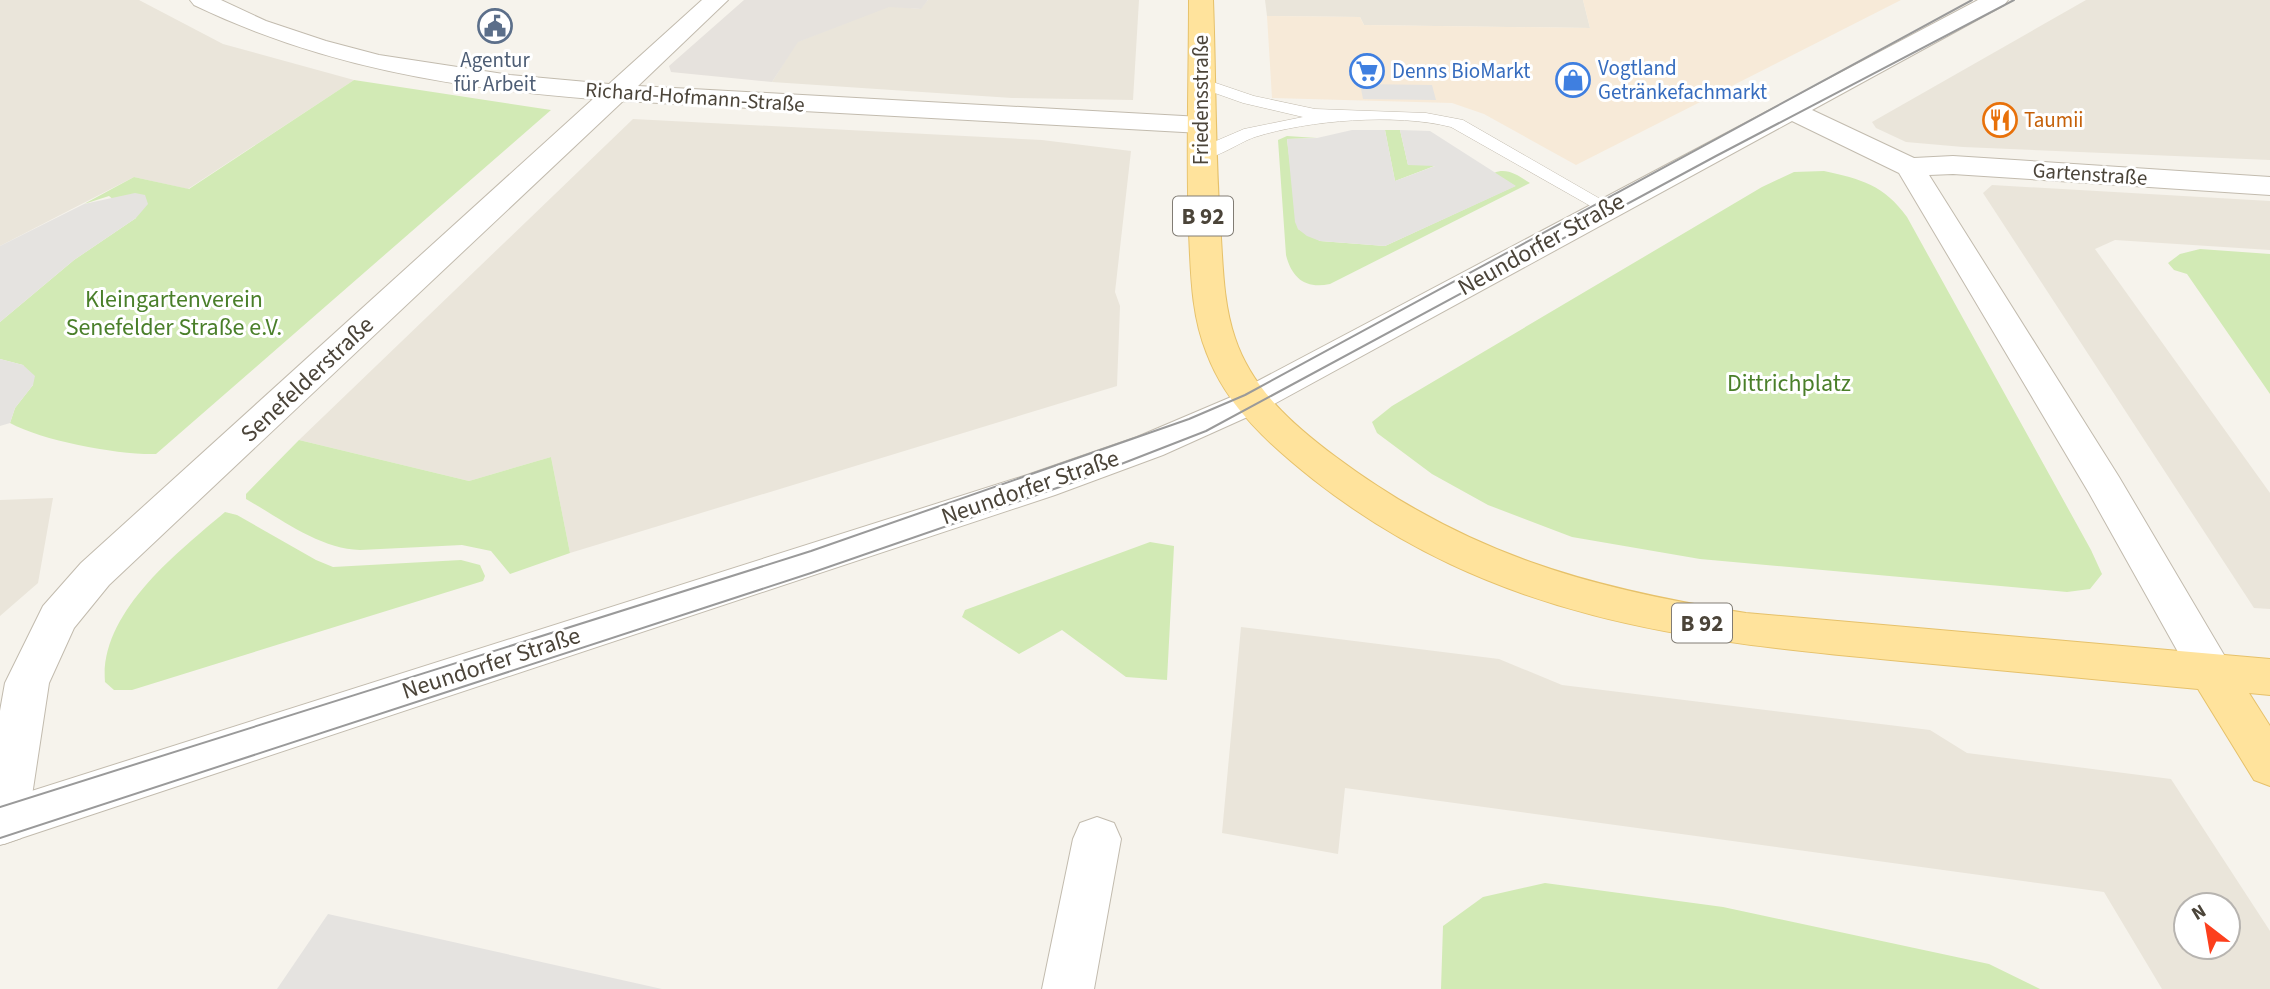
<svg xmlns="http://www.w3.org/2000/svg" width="2270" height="989" viewBox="0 0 2270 989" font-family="'Source Sans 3',sans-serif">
<rect width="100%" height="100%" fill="#f6f3ec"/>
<path fill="#eae5da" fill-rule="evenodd" d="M 0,0 L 139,0 L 223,44 L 354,80 L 188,189 L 134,177 L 0,246 Z
M 928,0 L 1139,0 L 1133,100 L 1012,98 L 772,82 L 797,42 L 889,6 L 920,9 Z
M 1265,0 L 1583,0 L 1590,28 L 1364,25 L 1360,17 L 1267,16 Z
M 2086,0 L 2270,0 L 2270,160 L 1963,147 L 1906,142 L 1876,128 L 1872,122 Z
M 633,119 L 1042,140 L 1131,151 L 1115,292 L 1120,306 L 1117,386 L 570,553 L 551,457 L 469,481 L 299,440 Z
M 1992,185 L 2270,201 L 2270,250 L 2115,240 L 2095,249 L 2270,493 L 2270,609 L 2254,608 L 1983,193 Z
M 53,498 L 38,583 L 0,616 L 0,500 Z
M 1241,627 L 1499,659 L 1562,685 L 1930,730 L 1967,753 L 2171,779 L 2270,931 L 2270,989 L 2162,989 L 2104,892 L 1345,788 L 1338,854 L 1222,833 ZM 2186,905 L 2228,905 L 2228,947 L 2186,947 Z"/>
<path fill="#f7ead8" d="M 1583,0 L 1901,0 L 1576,165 L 1484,114 L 1452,103 L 1272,98 L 1267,16 L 1360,17 L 1364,25 L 1590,28 Z"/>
<path fill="#e6e2dd" d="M 744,0 L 928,0 L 921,9 L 889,7 L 798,42 L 772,82 L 671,72 L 669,66 Z"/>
<path fill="#d2eab5" d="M 354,80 L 551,110 L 156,454 C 118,455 43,441 10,423 L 15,408 L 33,385 L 23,365 L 0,359 L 0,322 L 74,260 L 136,218 L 109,196 L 84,204 L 134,177 L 189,189 Z
M 1385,130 L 1400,130 L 1408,165 L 1437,165 L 1395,181 Z
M 1287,136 L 1317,138 L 1287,139 L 1298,229 L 1320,241 L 1385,246 L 1515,186 L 1494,173 C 1507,167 1519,176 1530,183 L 1330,284 C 1306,289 1292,279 1286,255 L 1278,140 Z
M 1824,171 C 1861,179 1884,185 1907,217 L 2091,550 L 2102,574 L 2090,589 L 2067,592 L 1700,559 L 1572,537 L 1488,505 L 1432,474 L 1377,433 L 1372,422 L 1392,406 L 1762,187 L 1794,172 Z
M 2200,249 L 2270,254 L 2270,394 L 2187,274 L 2174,270 L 2168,263 L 2180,254 Z
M 299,440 L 469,481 L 551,457 L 570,553 L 510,574 L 491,551 L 462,545 L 360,550 C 320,549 281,519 246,499 L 246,494 Z
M 225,512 L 237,515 L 316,560 L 333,567 L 461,560 L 480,565 L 485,576 L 483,581 L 132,690 L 114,690 L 105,682 C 99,613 178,552 225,512 Z
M 1150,542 L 1174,546 L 1167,680 L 1126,677 L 1062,630 L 1019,654 L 962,617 L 965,610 Z
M 1545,883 L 1723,907 L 1989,964 L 2040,989 L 1441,989 L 1443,926 L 1483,897 Z"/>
<path fill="#e5e3e0" d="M 1360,84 L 1432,85 L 1436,100 L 1363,99 Z
M 1352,130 L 1385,130 L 1395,181 L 1435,166 L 1408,165 L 1400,130 L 1430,131 L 1516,186 L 1385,246 L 1320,241 L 1307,236 L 1298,229 L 1295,222 L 1287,139 L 1317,138 Z
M 135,193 L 145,195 L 148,204 L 136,218 L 74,260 L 0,322 L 0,246 L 84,204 Z
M 0,359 L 23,365 L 35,376 L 33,385 L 15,408 L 10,423 L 0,426 Z
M 328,914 L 662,989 L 277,989 Z"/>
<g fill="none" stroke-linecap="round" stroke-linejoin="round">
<g stroke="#c2bbae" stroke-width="1">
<path id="service" d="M 1201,78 L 1254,96 L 1315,109 L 1426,113 L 1463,120 L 1616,208 L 1607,213 L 1601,212 L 1451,127 C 1396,113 1309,120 1255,137 C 1237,143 1214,162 1195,158 L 1193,154 L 1195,150 L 1244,129 L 1303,117 L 1243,103 L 1195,86 L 1195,80 Z"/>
</g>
<g stroke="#c2bbae" stroke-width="2">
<path id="minor" d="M 190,0 L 221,0 L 266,21 L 326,41 L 379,55 L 510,75 L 609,84 L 702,0 L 728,0 L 638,86 L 1201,117 L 1211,119 L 1215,125 L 1211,131 L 1201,133 L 623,101 L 109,585 L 74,628 L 49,683 L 28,822 L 21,838 L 4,844 L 0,842 L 0,711 L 5,683 L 43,606 L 81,563 L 593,99 C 452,88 321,66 194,5 Z
M 1978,0 L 2008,0 L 2004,5 L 1812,110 L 1914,158 L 1953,156 L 2270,177 L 2270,195 L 1953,174 L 1929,175 L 2119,477 L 2227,660 L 2234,673 L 2227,686 L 2212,691 L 2197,686 L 2089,493 L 1899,173 L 1792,121 L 1263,410 L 1250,413 L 1237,410 L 1232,401 L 1237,392 Z
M 1097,817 L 1114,823 L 1121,839 L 1094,989 L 1042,989 L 1073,839 L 1080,823 Z"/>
</g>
<g stroke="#c2bbae" stroke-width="2">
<path id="tertiary" d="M 1250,389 L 1263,392 L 1268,401 L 1263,410 L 1163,455 L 1055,495 L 0,845 L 0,801 L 1027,475 L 1137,437 Z"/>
</g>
<g stroke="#e6c16a" stroke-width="2">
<path id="primary" d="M 1189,0 L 1213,0 C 1216,79 1215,159 1221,238 C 1223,271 1224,306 1235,338 C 1252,389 1293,425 1336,457 C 1466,554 1588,588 1746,613 L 2270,659 L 2270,695 L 2249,693 L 2270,726 L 2270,786 L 2254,780 L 2198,689 C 2099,680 2000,670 1901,661 C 1684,641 1492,619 1314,480 C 1271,446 1227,407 1207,354 C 1191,315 1191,274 1189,233 C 1186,155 1189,78 1189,0 Z"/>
</g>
<use href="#service" fill="#fff" fill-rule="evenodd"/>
<use href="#minor" fill="#fff" fill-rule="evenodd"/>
<use href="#tertiary" fill="#fff" fill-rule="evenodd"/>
<use href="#primary" fill="#ffe39c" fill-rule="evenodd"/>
<path stroke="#9a9a9a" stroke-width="2" d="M 0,807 L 811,551 L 1189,419 L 1245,395 L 1972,0
M 0,838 L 811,573 L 1080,480 L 1206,431 L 1716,156 L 2014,0"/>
</g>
<defs>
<g id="civic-ring" transform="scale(1.75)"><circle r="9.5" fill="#fff" stroke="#5c6f8a" stroke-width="1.5"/><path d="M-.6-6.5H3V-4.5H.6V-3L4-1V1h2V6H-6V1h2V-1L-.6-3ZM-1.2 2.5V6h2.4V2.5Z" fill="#5c6f8a"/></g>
<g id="supermarket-ring" transform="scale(1.75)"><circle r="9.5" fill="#fff" stroke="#3f7fe0" stroke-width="1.5"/><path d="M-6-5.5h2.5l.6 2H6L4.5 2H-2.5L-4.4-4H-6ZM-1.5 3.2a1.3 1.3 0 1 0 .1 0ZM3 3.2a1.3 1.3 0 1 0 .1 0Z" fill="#3f7fe0"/></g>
<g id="shop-ring" transform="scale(1.75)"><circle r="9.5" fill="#fff" stroke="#3f7fe0" stroke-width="1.5"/><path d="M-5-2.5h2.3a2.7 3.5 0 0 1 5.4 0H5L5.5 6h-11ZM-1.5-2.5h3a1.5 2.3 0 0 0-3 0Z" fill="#3f7fe0"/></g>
<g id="restaurant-ring" transform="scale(1.75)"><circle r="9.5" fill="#fff" stroke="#e8710a" stroke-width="1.5"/><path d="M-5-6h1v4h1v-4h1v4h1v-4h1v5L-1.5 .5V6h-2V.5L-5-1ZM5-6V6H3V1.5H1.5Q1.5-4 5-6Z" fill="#e8710a"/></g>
</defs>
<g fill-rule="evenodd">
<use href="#civic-ring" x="495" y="26"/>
<use href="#supermarket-ring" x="1367" y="71"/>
<use href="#shop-ring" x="1573" y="80"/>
<use href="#restaurant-ring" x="2000" y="120"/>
</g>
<g text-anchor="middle" stroke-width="6" stroke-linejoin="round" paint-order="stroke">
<g font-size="21" fill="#4e5e75" stroke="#fff">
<text x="495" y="67">Agentur<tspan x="495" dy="24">für Arbeit</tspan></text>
</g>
<g font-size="21" fill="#366cbe" stroke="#fff" text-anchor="start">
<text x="1598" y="75">Vogtland<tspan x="1598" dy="24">Getränkefachmarkt</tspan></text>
<text x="1392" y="78">Denns BioMarkt</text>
</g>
<g font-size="21" fill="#4b4439" stroke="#fff">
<text transform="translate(695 97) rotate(4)" y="7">Richard-Hofmann-Straße</text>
<text transform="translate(1201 100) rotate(-90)" y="7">Friedensstraße</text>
<text transform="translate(2090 174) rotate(4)" y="7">Gartenstraße</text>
</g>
<g font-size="21" fill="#c56008" stroke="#fff" text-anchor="start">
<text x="2024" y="127">Taumii</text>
</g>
<g fill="#fff" stroke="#817c74" stroke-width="2">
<rect x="1173" y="196.5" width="60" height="39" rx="5"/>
<rect x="1672" y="603.5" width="60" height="39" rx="5"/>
</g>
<g font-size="23" font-weight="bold" fill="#4b4439">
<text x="1203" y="224">B 92</text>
<text x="1702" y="631">B 92</text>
</g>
<g font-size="24" fill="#4b4439" stroke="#fff">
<text transform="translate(1541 244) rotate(-29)" y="8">Neundorfer Straße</text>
<text transform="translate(307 379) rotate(-43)" y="8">Senefelderstraße</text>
<text transform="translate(1030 487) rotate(-19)" y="8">Neundorfer Straße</text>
<text transform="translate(491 663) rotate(-18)" y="8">Neundorfer Straße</text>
</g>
<g font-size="24" fill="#4a7f2a" stroke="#fff">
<text x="174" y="307">Kleingartenverein<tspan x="174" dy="28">Senefelder Straße e.V.</tspan></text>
<text x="1789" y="391">Dittrichplatz</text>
</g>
</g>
<g transform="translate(2207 926) rotate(329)"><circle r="33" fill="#ffffff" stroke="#b7b4b0" stroke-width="2"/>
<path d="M0-5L12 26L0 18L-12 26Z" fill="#fc3f1d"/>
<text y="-10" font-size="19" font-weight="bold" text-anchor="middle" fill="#4b4439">N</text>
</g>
</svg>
